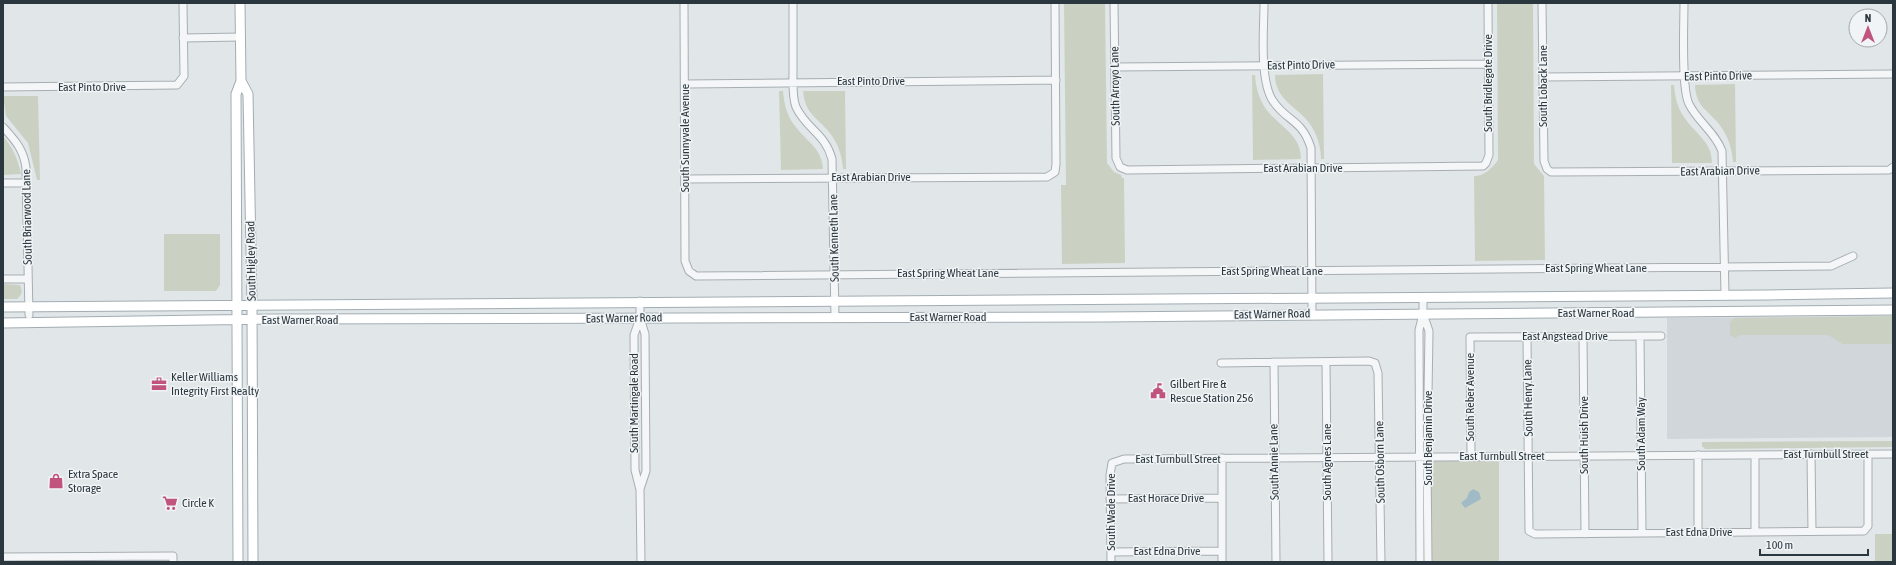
<svg xmlns="http://www.w3.org/2000/svg" width="1896" height="565" viewBox="0 0 1896 565" font-family="'Asap Condensed',sans-serif">
<rect width="100%" height="100%" fill="#e1e6e8"/>
<path fill="#d0d6da" d="M 1893,316 L 1893,437 L 1667,439 L 1667,318 Z"/>
<path fill="#cad1c3" d="M 1064,3 L 1105,3 L 1107,163 L 1114,172 L 1121,175 L 1122,178 L 1124,178 L 1125,263 L 1062,264 L 1061,185 L 1066,185 Z
M 1497,3 L 1533,3 L 1534,164 L 1544,176 L 1545,260 L 1475,261 L 1474,176 C 1485,176 1492,168 1498,160 Z
M 1323,74 L 1324,159 L 1321,159 C 1321,147 1317,134 1310,124 C 1297,106 1275,100 1275,75 Z
M 1252,75 L 1255,75 C 1256,91 1261,106 1273,117 C 1287,131 1301,138 1301,159 L 1253,160 Z
M 1735,84 L 1736,162 L 1733,162 C 1732,148 1728,136 1719,124 C 1707,109 1696,107 1695,85 Z
M 1671,85 L 1674,85 C 1675,97 1677,107 1684,117 C 1695,134 1712,141 1712,163 L 1672,163 Z
M 779,91 L 783,91 C 784,104 787,116 795,126 C 806,141 822,148 823,169 L 781,170 Z
M 803,91 L 845,91 L 846,169 L 843,169 C 842,155 838,143 829,132 C 817,117 805,114 803,91 Z
M 3,96 L 38,96 L 40,180 L 37,180 L 28,143 L 6,116 Z
M 3,136 C 13,148 18,159 21,174 L 3,175 Z
M 164,234 L 220,234 L 220,285 L 216,291 L 164,291 Z
M 3,284 L 20,285 C 23,292 22,294 17,299 L 3,299 Z
M 1893,316 L 1893,344 L 1843,344 L 1828,335 L 1740,335 L 1735,338 L 1730,335 L 1730,322 L 1735,318 Z
M 1893,441 L 1893,447 L 1705,449 L 1702,446 L 1702,442 Z
M 1499,460 L 1499,562 L 1416,562 L 1415,461 Z
M 1875,534 L 1893,534 L 1893,562 L 1875,562 Z"/>
<path fill="#a0bbc5" d="M 1473,489 L 1479,492 L 1481,499 L 1465,508 L 1461,503 L 1467,498 L 1469,492 Z"/>
<g fill="none" stroke-linecap="round" stroke-linejoin="round">
<g stroke="#a7aeb2" stroke-width="9">
<path id="minor" d="M 684,3 L 685,261 L 689,271 L 696,276 L 1831,266 L 1853,256
M 793,3 C 793,25 793,48 793,70 C 793,81 792,97 796,107 C 807,130 825,133 832,159 L 835,317
M 1114,3 L 1116,158 L 1120,167 L 1127,170 L 1483,166 L 1486,163 L 1489,155 L 1488,3
M 1264,3 C 1264,28 1259,80 1273,101 C 1287,122 1302,119 1311,148 L 1312,314
M 1542,3 L 1544,161 L 1547,169 L 1551,172 L 1889,170 L 1893,167
M 1684,3 C 1684,24 1681,88 1689,104 C 1698,122 1715,132 1722,151 L 1725,295
M 183,38 L 241,37
M 1114,67 L 1488,64
M 1543,77 L 1893,74
M 685,84 L 1056,80
M 3,87 L 177,85 L 184,76 L 183,3
M 3,127 C 15,140 24,150 26,168 L 29,315
M 686,179 L 1047,177 L 1055,172 L 1056,164 L 1055,3
M 3,183 L 27,183
M 3,279 L 28,279
M 640,301 L 640,318 L 645,334 L 646,471 L 640,489
M 1423,314 L 1429,331 L 1427,457 L 1428,562
M 640,318 L 634,335 L 635,470 L 640,490 L 641,562
M 1583,336 L 1585,534
M 1640,336 L 1642,533
M 1527,337 L 1529,531 L 1535,534 L 1864,531 L 1868,526 L 1868,454
M 1274,362 L 1276,562
M 1326,362 L 1328,562
M 1221,363 L 1369,361 L 1375,363 L 1378,373 L 1381,562
M 1811,454 L 1812,531
M 1755,455 L 1755,532
M 1471,456 L 1470,337 L 1661,336
M 1222,458 L 1222,562
M 1110,499 L 1222,498
M 1698,532 L 1698,455
M 1111,552 L 1222,551
M 3,557 L 173,556 L 173,562
M 1111,562 L 1110,475 L 1112,463 L 1124,459 L 1893,454
M 1420,562 L 1419,330 L 1423,314 L 1423,297"/>
</g>
<g stroke="#a2adb3" stroke-width="11">
<path id="major" d="M 241,81 L 248,94 L 252,304 L 253,562
M 3,307 L 1768,295 L 1893,293
M 3,323 L 277,319 L 1103,317 L 1893,310
M 238,562 L 236,94 L 241,81 L 240,3"/>
</g>
<use href="#minor" stroke="#f4f6f7" stroke-width="7"/>
<use href="#major" stroke="#fff" stroke-width="9"/>
</g>
<defs>
<g id="office-bare" transform="scale(1.2)"><path d="M-6-3h4V-5.5h4V-3h4V5H-6ZM-1-4.5V-3h2v-1.5ZM-6 0V1H6V0Z" fill="#c0547f" stroke="#f1f4f6" stroke-width="2.5" paint-order="stroke"/></g>
<g id="civic-bare" transform="scale(1.2)"><path d="M-.6-6.5H3V-4.5H.6V-3L4-1V1h2V6H-6V1h2V-1L-.6-3ZM-1.2 2.5V6h2.4V2.5Z" fill="#c0547f" stroke="#f1f4f6" stroke-width="2.5" paint-order="stroke"/></g>
<g id="shop-bare" transform="scale(1.2)"><path d="M-5-2.5h2.3a2.7 3.5 0 0 1 5.4 0H5L5.5 6h-11ZM-1.5-2.5h3a1.5 2.3 0 0 0-3 0Z" fill="#c0547f" stroke="#f1f4f6" stroke-width="2.5" paint-order="stroke"/></g>
<g id="supermarket-bare" transform="scale(1.2)"><path d="M-6-5.5h2.5l.6 2H6L4.5 2H-2.5L-4.4-4H-6ZM-1.5 3.2a1.3 1.3 0 1 0 .1 0ZM3 3.2a1.3 1.3 0 1 0 .1 0Z" fill="#c0547f" stroke="#f1f4f6" stroke-width="2.5" paint-order="stroke"/></g>
</defs>
<g fill-rule="evenodd">
<use href="#office-bare" x="159" y="384"/>
<use href="#civic-bare" x="1158" y="391"/>
<use href="#shop-bare" x="56" y="481"/>
<use href="#supermarket-bare" x="170" y="503"/>
</g>
<g text-anchor="middle" stroke-width="3" stroke-linejoin="round" paint-order="stroke">
<g font-size="12" fill="#2b373e" stroke="#f1f4f6">
<text transform="translate(1301 65) rotate(-1)" y="4">East Pinto Drive</text>
<text transform="translate(1718 76) rotate(-1)" y="4">East Pinto Drive</text>
<text x="871" y="85">East Pinto Drive</text>
<text transform="translate(1488 83) rotate(-90)" y="4">South Bridlegate Drive</text>
<text transform="translate(1115 86) rotate(-91)" y="4">South Arroyo Lane</text>
<text transform="translate(1543 86) rotate(-90)" y="4">South Loback Lane</text>
<text x="92" y="91">East Pinto Drive</text>
<text transform="translate(685 138) rotate(-90)" y="4">South Sunnyvale Avenue</text>
<text x="1303" y="172">East Arabian Drive</text>
<text transform="translate(1720 171) rotate(-1)" y="4">East Arabian Drive</text>
<text x="871" y="181">East Arabian Drive</text>
<text transform="translate(27 217) rotate(-91)" y="4">South Briarwood Lane</text>
<text transform="translate(834 238) rotate(-91)" y="4">South Kenneth Lane</text>
<text transform="translate(251 261) rotate(-91)" y="4">South Higley Road</text>
<text x="1596" y="272">East Spring Wheat Lane</text>
<text x="1272" y="275">East Spring Wheat Lane</text>
<text x="948" y="277">East Spring Wheat Lane</text>
<text x="1596" y="317">East Warner Road</text>
<text transform="translate(1272 314) rotate(-1)" y="4">East Warner Road</text>
<text x="948" y="321">East Warner Road</text>
<text transform="translate(624 318) rotate(-1)" y="4">East Warner Road</text>
<text x="300" y="324">East Warner Road</text>
<text x="1565" y="340">East Angstead Drive</text>
<text transform="translate(1470 397) rotate(-90)" y="4">South Reber Avenue</text>
<text transform="translate(1528 398) rotate(-91)" y="4">South Henry Lane</text>
<text transform="translate(634 403) rotate(-90)" y="4">South Martingale Road</text>
<text transform="translate(1641 434) rotate(-90)" y="4">South Adam Way</text>
<text transform="translate(1584 435) rotate(-90)" y="4">South Huish Drive</text>
<text transform="translate(1428 438) rotate(-90)" y="4">South Benjamin Drive</text>
<text x="1826" y="458">East Turnbull Street</text>
<text x="1502" y="460">East Turnbull Street</text>
<text x="1178" y="463">East Turnbull Street</text>
<text transform="translate(1274 462) rotate(-91)" y="4">South Annie Lane</text>
<text transform="translate(1327 462) rotate(-90)" y="4">South Agnes Lane</text>
<text transform="translate(1380 462) rotate(-91)" y="4">South Osborn Lane</text>
<text x="1166" y="502">East Horace Drive</text>
<text transform="translate(1111 512) rotate(-90)" y="4">South Wade Drive</text>
<text x="1699" y="536">East Edna Drive</text>
<text x="1167" y="555">East Edna Drive</text>
</g>
<g font-size="12" fill="#2b373e" stroke="#f1f4f6" text-anchor="start">
<text x="171" y="381">Keller Williams<tspan x="171" dy="14">Integrity First Realty</tspan></text>
<text x="1170" y="388">Gilbert Fire &amp;<tspan x="1170" dy="14">Rescue Station 256</tspan></text>
<text x="68" y="478">Extra Space<tspan x="68" dy="14">Storage</tspan></text>
<text x="182" y="507">Circle K</text>
</g>
</g>
<rect width="1896" height="565" fill="none" stroke="#2b373e" stroke-width="8"/>
<g transform="translate(1868 28)"><circle r="19" fill="#f1f4f6" stroke="#a2a8ac"/>
<path d="M0-3L7 15L0 10L-7 15Z" fill="#c0547f"/>
<text y="-6" font-size="11" font-weight="bold" text-anchor="middle" fill="#2b373e">N</text>
</g>
<path d="M1760 549v6h108v-6" fill="none" stroke="#2b373e" stroke-width="2"/>
<text x="1766" y="549" font-size="12" fill="#2b373e" stroke="#f1f4f6" stroke-width="3" paint-order="stroke">100 m</text>
</svg>
